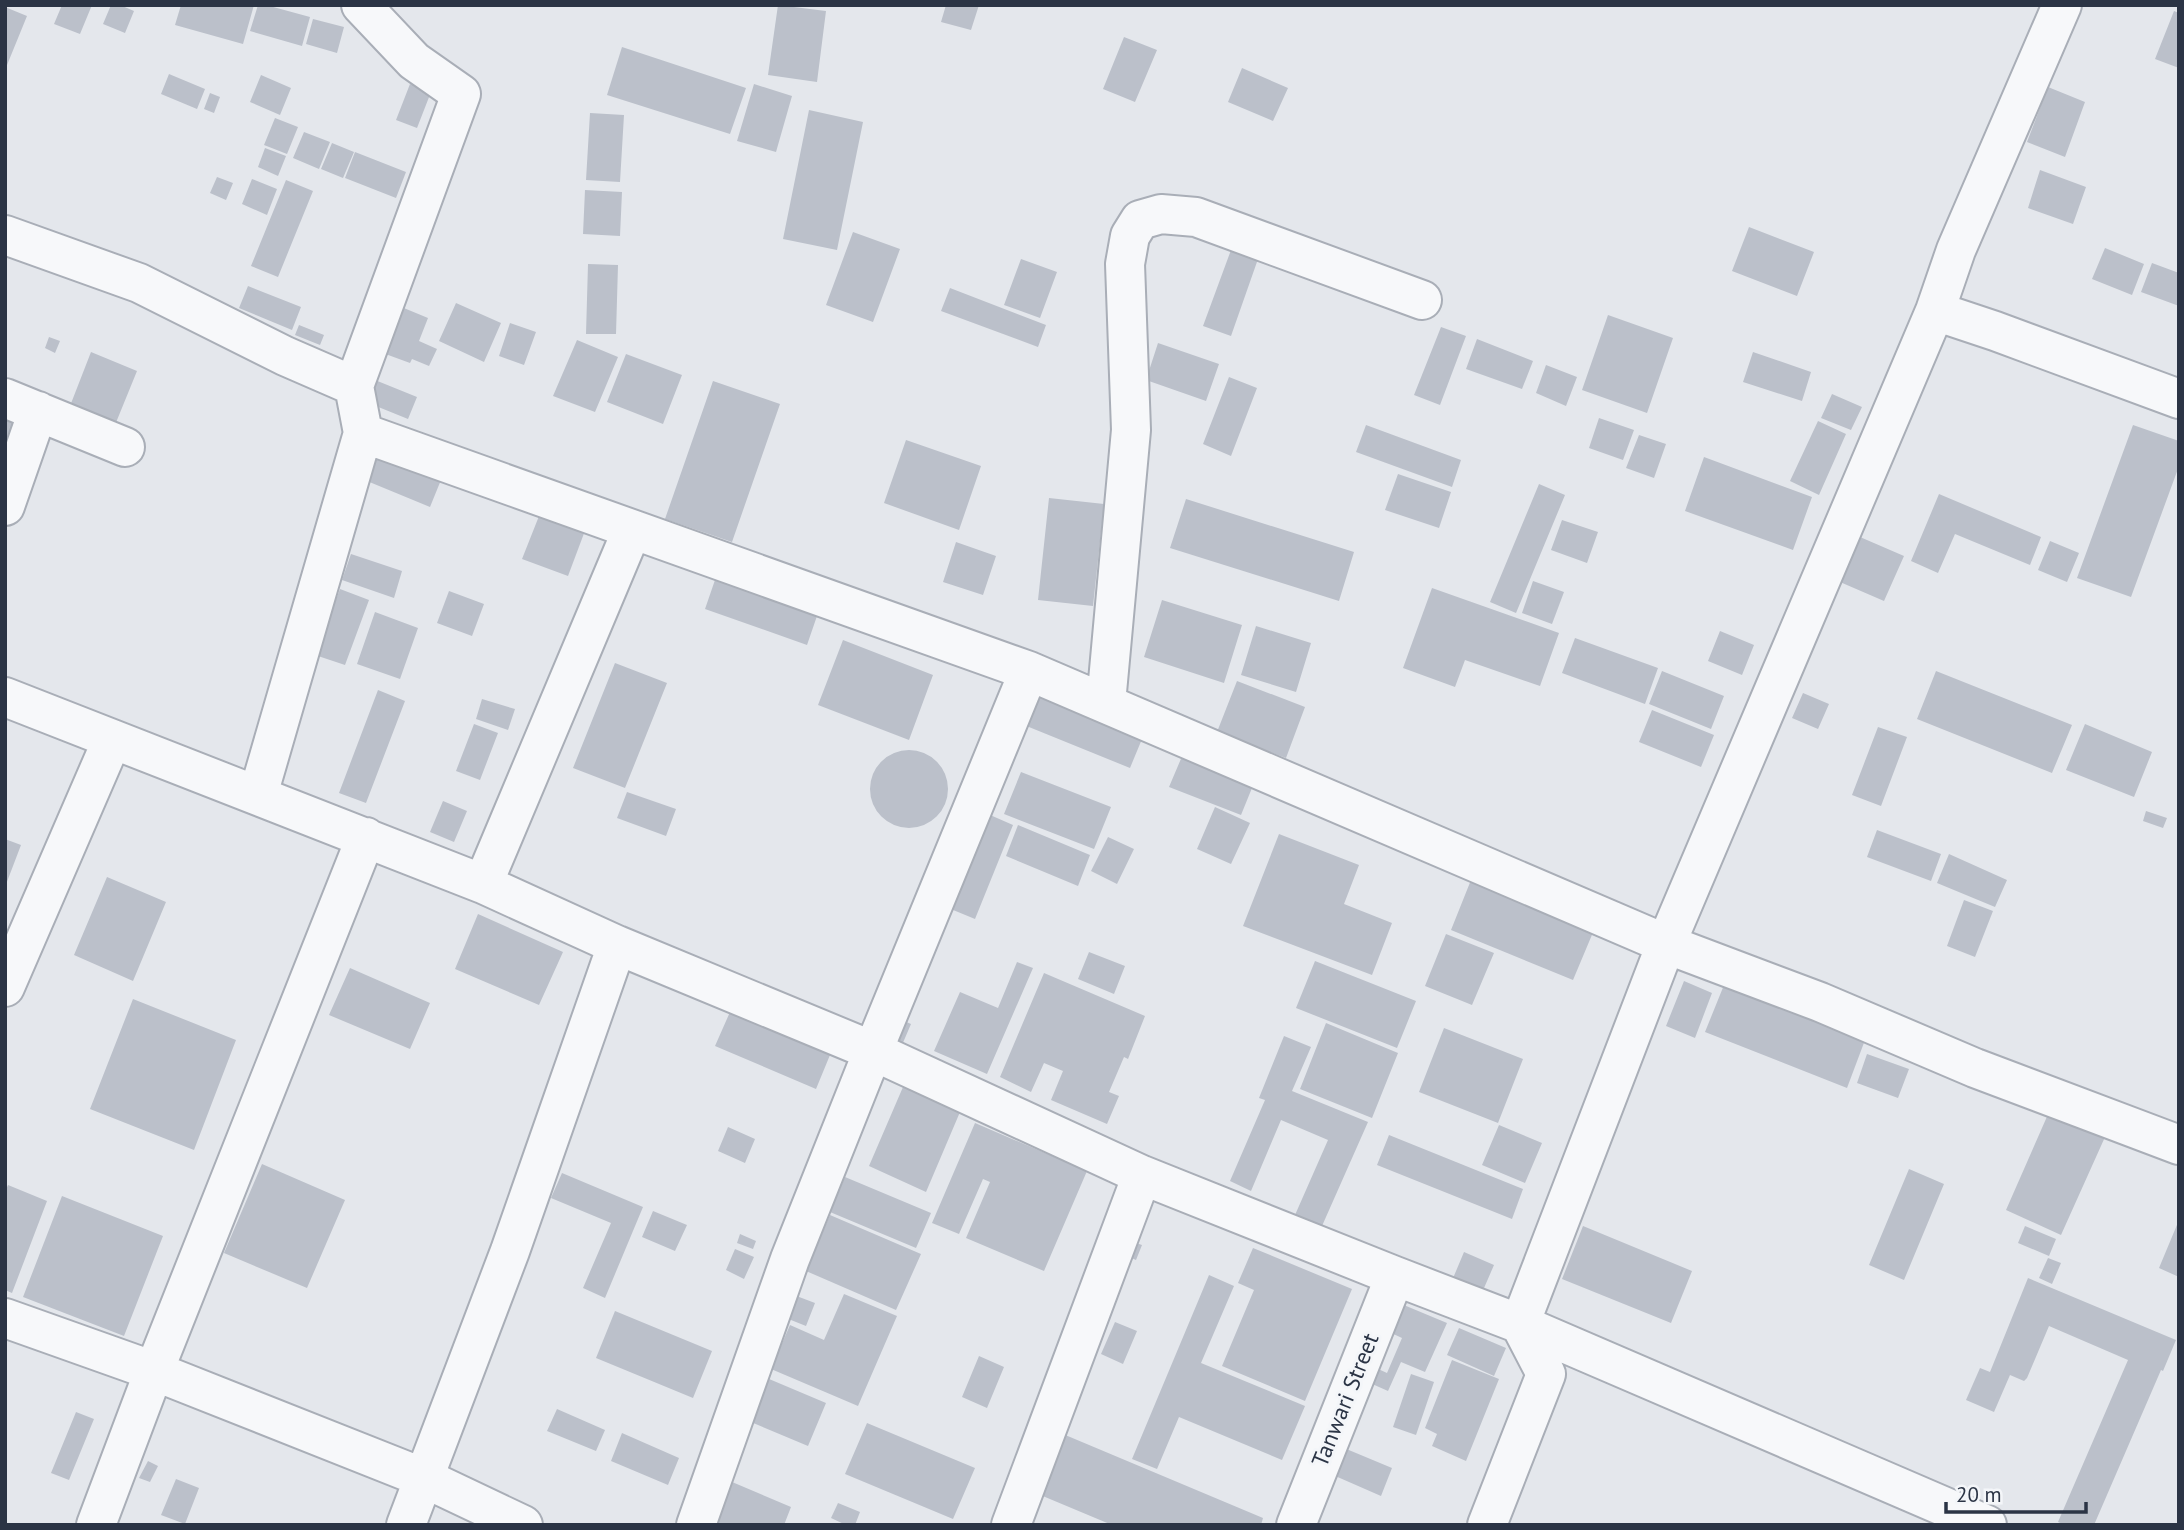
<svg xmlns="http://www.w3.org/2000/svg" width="2184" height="1530" viewBox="0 0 2184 1530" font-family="'PT Sans',sans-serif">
<rect width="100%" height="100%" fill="#e4e7ec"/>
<path fill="#bbc0ca" d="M 62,5 L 92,5 L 80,34 L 54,24 Z
M 111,5 L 120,5 L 134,11 L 125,33 L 103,24 Z
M 181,5 L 254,5 L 243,44 L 175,25 Z
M 258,5 L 266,5 L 310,17 L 302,46 L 250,31 Z
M 778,5 L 826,11 L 817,82 L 768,75 Z
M 946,5 L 979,5 L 971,30 L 941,22 Z
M 5,7 L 27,16 L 5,70 Z
M 2174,11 L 2179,13 L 2179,68 L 2155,59 Z
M 313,19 L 344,27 L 337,53 L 306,44 Z
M 1124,37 L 1157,50 L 1135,102 L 1103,89 Z
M 622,47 L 746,88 L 730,134 L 607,95 Z
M 1242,68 L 1288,88 L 1273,121 L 1228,102 Z
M 169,74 L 205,89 L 197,109 L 161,94 Z
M 261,75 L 291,88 L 280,115 L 250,102 Z
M 410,84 L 431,92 L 417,128 L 396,120 Z
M 754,84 L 792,96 L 776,152 L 737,141 Z
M 2048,87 L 2085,102 L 2065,157 L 2027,142 Z
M 210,93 L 220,97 L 214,113 L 204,109 Z
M 809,110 L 863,122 L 837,250 L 783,239 Z
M 590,113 L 624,115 L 620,182 L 586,180 Z
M 275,118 L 298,127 L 287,154 L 264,145 Z
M 304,132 L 330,142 L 319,169 L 293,158 Z
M 332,143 L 354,152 L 343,178 L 321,169 Z
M 265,148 L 286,156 L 278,176 L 258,167 Z
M 355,152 L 406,172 L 396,198 L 345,178 Z
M 2040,170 L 2086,187 L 2073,224 L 2028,208 Z
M 217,177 L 233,183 L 226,200 L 210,193 Z
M 252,179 L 277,189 L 267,215 L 242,204 Z
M 286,180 L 313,191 L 278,277 L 251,266 Z
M 585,190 L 622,192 L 620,236 L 583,234 Z
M 1749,227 L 1814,252 L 1797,296 L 1732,271 Z
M 853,232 L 900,249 L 873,322 L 826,305 Z
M 2105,248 L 2144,264 L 2132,295 L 2092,279 Z
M 1231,250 L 1258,259 L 1231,336 L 1203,326 Z
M 1021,259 L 1057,272 L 1040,318 L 1004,305 Z
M 2152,263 L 2179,273 L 2179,306 L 2141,292 Z
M 588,264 L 618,265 L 616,334 L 586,334 Z
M 248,286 L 301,307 L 292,330 L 239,308 Z
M 950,288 L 1046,325 L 1038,347 L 941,311 Z
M 456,303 L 501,323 L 484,362 L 439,341 Z
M 399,306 L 428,318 L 419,341 L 437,349 L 429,366 L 412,359 L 410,363 L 380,352 Z
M 1608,315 L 1673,338 L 1647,413 L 1582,390 Z
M 510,323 L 536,332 L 524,365 L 499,356 Z
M 299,325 L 324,335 L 320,345 L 295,335 Z
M 1441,327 L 1466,336 L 1440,405 L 1414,395 Z
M 49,337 L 60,341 L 55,353 L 45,348 Z
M 1477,339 L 1533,361 L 1522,389 L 1466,369 Z
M 577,340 L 618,357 L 595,412 L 553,396 Z
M 1158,343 L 1219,364 L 1206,401 L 1146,380 Z
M 91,352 L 137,371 L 115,425 L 70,406 Z
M 1753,352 L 1811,372 L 1802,401 L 1743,382 Z
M 626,354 L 682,375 L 663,424 L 607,402 Z
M 1546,365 L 1577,377 L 1566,406 L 1536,393 Z
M 1229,377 L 1257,388 L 1231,456 L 1203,444 Z
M 375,380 L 417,397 L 408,419 L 366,402 Z
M 713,381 L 780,404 L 732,542 L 665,519 Z
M 1832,394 L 1862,407 L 1851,430 L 1821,418 Z
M 5,418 L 17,423 L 5,452 Z
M 1599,418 L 1634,430 L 1623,460 L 1589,448 Z
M 1818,421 L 1846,434 L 1819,495 L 1790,481 Z
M 1366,425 L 1461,460 L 1452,487 L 1356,452 Z
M 2133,425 L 2179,441 L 2179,466 L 2131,597 L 2077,578 Z
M 1639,435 L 1666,444 L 1654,478 L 1626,468 Z
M 906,440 L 981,466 L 959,530 L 884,503 Z
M 380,450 L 443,475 L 430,507 L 367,481 Z
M 1704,457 L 1812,497 L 1793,550 L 1685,511 Z
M 1398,474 L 1451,492 L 1439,528 L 1385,510 Z
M 1539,484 L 1565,495 L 1516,613 L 1490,602 Z
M 1939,494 L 2041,537 L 2030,565 L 1955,534 L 1938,573 L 1911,561 Z
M 1049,498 L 1104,504 L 1093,606 L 1038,600 Z
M 1186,499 L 1354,552 L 1339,601 L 1170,548 Z
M 541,511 L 586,528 L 568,576 L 522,559 Z
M 1562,520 L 1598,532 L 1587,563 L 1551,550 Z
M 1860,537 L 1904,556 L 1884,601 L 1840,582 Z
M 2050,541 L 2079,553 L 2067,582 L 2038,570 Z
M 956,542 L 996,556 L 983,595 L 943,582 Z
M 351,554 L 402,571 L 394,598 L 342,580 Z
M 715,580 L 817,616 L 807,645 L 705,609 Z
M 1533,581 L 1564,592 L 1552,624 L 1522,613 Z
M 1432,588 L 1559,633 L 1540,686 L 1465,660 L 1455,687 L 1403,668 Z
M 340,589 L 369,600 L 345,665 L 315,655 Z
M 449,591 L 484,604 L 472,636 L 437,623 Z
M 1162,600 L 1242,625 L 1224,683 L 1144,657 Z
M 375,612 L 418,628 L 400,679 L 357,664 Z
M 1256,626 L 1311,643 L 1296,692 L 1241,675 Z
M 1720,631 L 1754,645 L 1742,675 L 1708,661 Z
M 1575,638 L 1658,668 L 1645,704 L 1562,673 Z
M 843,640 L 933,675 L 909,740 L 818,705 Z
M 615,663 L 667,683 L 625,788 L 573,768 Z
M 1662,671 L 1724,696 L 1711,729 L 1649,704 Z
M 1936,671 L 2072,725 L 2052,773 L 1917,719 Z
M 1237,681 L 1305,707 L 1286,758 L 1217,732 Z
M 378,690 L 405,701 L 366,803 L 339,793 Z
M 1803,693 L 1829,704 L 1818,729 L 1792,718 Z
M 1035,696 L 1142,739 L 1130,768 L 1024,725 Z
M 482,699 L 515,709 L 508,730 L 476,719 Z
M 1652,710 L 1714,735 L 1701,767 L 1639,742 Z
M 474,724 L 498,733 L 480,780 L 456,771 Z
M 2085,724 L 2152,752 L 2134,797 L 2066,770 Z
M 1878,727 L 1907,737 L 1881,806 L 1852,795 Z
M870 789a39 39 0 1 1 78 0a39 39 0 1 1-78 0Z
M 1183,754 L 1254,783 L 1241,815 L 1169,787 Z
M 1021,772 L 1111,807 L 1094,849 L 1004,814 Z
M 627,792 L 676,809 L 666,836 L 617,818 Z
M 443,801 L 467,811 L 454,842 L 430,832 Z
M 1215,807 L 1250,823 L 1231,864 L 1197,849 Z
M 981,811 L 1013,825 L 975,919 L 941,905 Z
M 2146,811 L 2167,818 L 2163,828 L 2143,821 Z
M 1018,825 L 1090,855 L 1078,886 L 1006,856 Z
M 1877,830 L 1941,854 L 1931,881 L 1867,857 Z
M 1279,834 L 1359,865 L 1344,904 L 1392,923 L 1372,975 L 1243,926 Z
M 1108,837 L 1134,849 L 1117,884 L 1091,871 Z
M 5,839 L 21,845 L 5,887 Z
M 1949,854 L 2007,880 L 1995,907 L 1937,883 Z
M 107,877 L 166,902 L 133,981 L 74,955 Z
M 1471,880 L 1594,930 L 1573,980 L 1451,930 Z
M 1964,900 L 1993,911 L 1975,957 L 1947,946 Z
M 478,914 L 563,952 L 539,1005 L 455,969 Z
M 1446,934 L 1494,953 L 1472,1005 L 1425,986 Z
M 1089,952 L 1125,966 L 1114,994 L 1078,979 Z
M 1315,961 L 1416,1001 L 1397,1048 L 1296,1008 Z
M 1017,962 L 1033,968 L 987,1074 L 934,1051 L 960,992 L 998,1008 Z
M 350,968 L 430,1003 L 410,1049 L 329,1015 Z
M 1044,973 L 1145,1016 L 1128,1059 L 1124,1057 L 1109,1092 L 1119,1096 L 1107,1124 L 1051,1100 L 1063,1071 L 1044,1063 L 1031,1092 L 1000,1077 Z
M 1684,981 L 1712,993 L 1695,1038 L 1666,1026 Z
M 1724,985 L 1865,1040 L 1847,1088 L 1705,1032 Z
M 133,999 L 236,1040 L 194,1150 L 90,1109 Z
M 730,1012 L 830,1055 L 816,1089 L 715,1046 Z
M 895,1017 L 911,1024 L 902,1045 L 886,1037 Z
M 1326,1023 L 1398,1053 L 1372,1118 L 1300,1089 Z
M 1444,1028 L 1523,1059 L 1498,1123 L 1419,1092 Z
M 1284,1036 L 1311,1047 L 1292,1091 L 1368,1122 L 1322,1226 L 1295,1215 L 1328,1140 L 1281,1120 L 1251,1191 L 1230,1181 L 1265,1100 L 1259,1098 Z
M 1867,1054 L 1909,1069 L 1898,1098 L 1857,1083 Z
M 903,1087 L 960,1112 L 926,1192 L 869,1166 Z
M 2049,1112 L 2105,1137 L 2061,1235 L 2006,1210 Z
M 975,1123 L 1087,1171 L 1044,1271 L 966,1238 L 990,1182 L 983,1179 L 959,1234 L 932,1223 Z
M 1499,1125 L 1542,1143 L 1525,1183 L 1482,1165 Z
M 728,1127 L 755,1139 L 745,1163 L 718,1151 Z
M 1389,1135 L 1523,1189 L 1512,1219 L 1377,1165 Z
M 262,1164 L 345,1200 L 307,1288 L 224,1253 Z
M 1909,1169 L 1944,1184 L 1904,1280 L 1869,1265 Z
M 562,1173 L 643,1207 L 605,1298 L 583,1288 L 611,1223 L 551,1198 Z
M 845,1177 L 931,1213 L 916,1248 L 830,1212 Z
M 8,1185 L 47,1201 L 12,1293 L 5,1290 L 5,1192 Z
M 62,1196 L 163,1236 L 124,1336 L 23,1297 Z
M 653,1211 L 687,1225 L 675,1251 L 642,1237 Z
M 830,1215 L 921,1254 L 896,1310 L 806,1271 Z
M 2179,1220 L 2179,1277 L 2159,1268 Z
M 1583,1226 L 1692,1271 L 1671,1323 L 1562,1279 Z
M 2025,1226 L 2056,1239 L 2049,1256 L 2018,1243 Z
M 740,1234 L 756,1241 L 753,1249 L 737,1243 Z
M 1133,1242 L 1142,1245 L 1136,1260 L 1127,1256 Z
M 1253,1248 L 1352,1289 L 1305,1401 L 1222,1366 L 1254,1290 L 1238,1283 Z
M 735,1249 L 754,1257 L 744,1279 L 726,1270 Z
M 1464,1252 L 1494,1265 L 1481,1295 L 1451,1283 Z
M 2048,1258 L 2061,1263 L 2052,1284 L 2039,1278 Z
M 1209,1275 L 1234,1286 L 1201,1363 L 1305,1406 L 1282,1460 L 1179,1417 L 1157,1469 L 1132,1459 Z
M 2028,1278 L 2176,1340 L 2163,1371 L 2161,1370 L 2094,1525 L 2065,1525 L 2058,1522 L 2128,1360 L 2049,1326 L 2027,1378 L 2024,1381 L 2010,1375 L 1994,1412 L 1966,1400 L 1980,1368 L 1990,1372 Z
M 786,1292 L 815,1303 L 806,1326 L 776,1314 Z
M 844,1294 L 897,1316 L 858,1406 L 771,1369 L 790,1325 L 824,1340 Z
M 1399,1303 L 1447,1323 L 1425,1372 L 1401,1362 L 1388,1391 L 1370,1383 L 1376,1368 L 1387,1373 L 1402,1338 L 1387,1331 Z
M 615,1311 L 712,1351 L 693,1398 L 596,1358 Z
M 1115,1322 L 1137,1331 L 1123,1364 L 1101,1354 Z
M 1459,1328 L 1506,1348 L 1494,1376 L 1447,1355 Z
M 979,1356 L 1004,1367 L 987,1408 L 962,1397 Z
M 1452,1360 L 1499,1379 L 1466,1461 L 1432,1446 L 1437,1434 L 1425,1428 Z
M 757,1374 L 826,1403 L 808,1446 L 739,1417 Z
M 1411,1374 L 1434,1382 L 1416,1435 L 1393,1427 Z
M 557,1409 L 605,1430 L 596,1451 L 547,1431 Z
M 76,1412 L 94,1419 L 69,1480 L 51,1473 Z
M 867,1423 L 975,1468 L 953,1519 L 845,1474 Z
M 1051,1429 L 1263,1518 L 1261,1525 L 1112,1525 L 1026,1489 Z
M 622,1433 L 679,1458 L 668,1485 L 611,1461 Z
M 1344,1448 L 1392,1468 L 1381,1496 L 1333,1475 Z
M 148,1461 L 158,1466 L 150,1482 L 139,1478 Z
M 176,1479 L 199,1488 L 185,1524 L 161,1515 Z
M 725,1479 L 791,1507 L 784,1525 L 706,1525 Z
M 838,1503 L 860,1512 L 855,1525 L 846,1525 L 831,1518 Z"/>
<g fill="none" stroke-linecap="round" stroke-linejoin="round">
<g stroke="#a9aeb7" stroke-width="42">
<path id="minor" d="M 5,235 L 139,283 L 285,356 L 354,386
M 1935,311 L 1995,331 L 2179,399
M 5,398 L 125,447
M 363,433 L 1029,671 L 1666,944 L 1820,1002 L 1975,1068 L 2179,1145
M 5,506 L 38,411
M 5,697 L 483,884 L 617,945 L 873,1051 L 1142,1175 L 1395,1276 L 1520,1324 L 1987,1525
M 1106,703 L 1131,430 L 1125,264 L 1130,236 L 1140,220 L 1161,214 L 1196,217 L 1422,300
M 258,795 L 363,433 L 354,386 L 461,94 L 414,61 L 361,5
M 483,884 L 632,530
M 5,987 L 112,740
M 5,1318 L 154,1371 L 424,1478 L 523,1525
M 96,1525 L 154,1371 L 366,837
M 406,1525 L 510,1251 L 617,945
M 696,1525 L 790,1259 L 873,1051 L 1029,671
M 1011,1525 L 1142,1175
M 1296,1525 L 1395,1276
M 1487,1525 L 1546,1374 L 1520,1324 L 1666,944 L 1935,311 L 1956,250 L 2062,5"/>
</g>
<use href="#minor" stroke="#f7f8fa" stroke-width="38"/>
</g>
<g text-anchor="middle" stroke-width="6" stroke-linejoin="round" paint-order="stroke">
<g font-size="23" fill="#2b3445" stroke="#f4f6f9">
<text transform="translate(1345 1400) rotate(-68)" y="8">Tanwari Street</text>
</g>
</g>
<rect width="2184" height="1530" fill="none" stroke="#2b3445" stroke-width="14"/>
<path d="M1946 1502v10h140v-10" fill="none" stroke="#2b3445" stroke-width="3.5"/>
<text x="1956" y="1502" font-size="21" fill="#2b3445" stroke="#f4f6f9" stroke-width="5" paint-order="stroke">20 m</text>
</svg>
